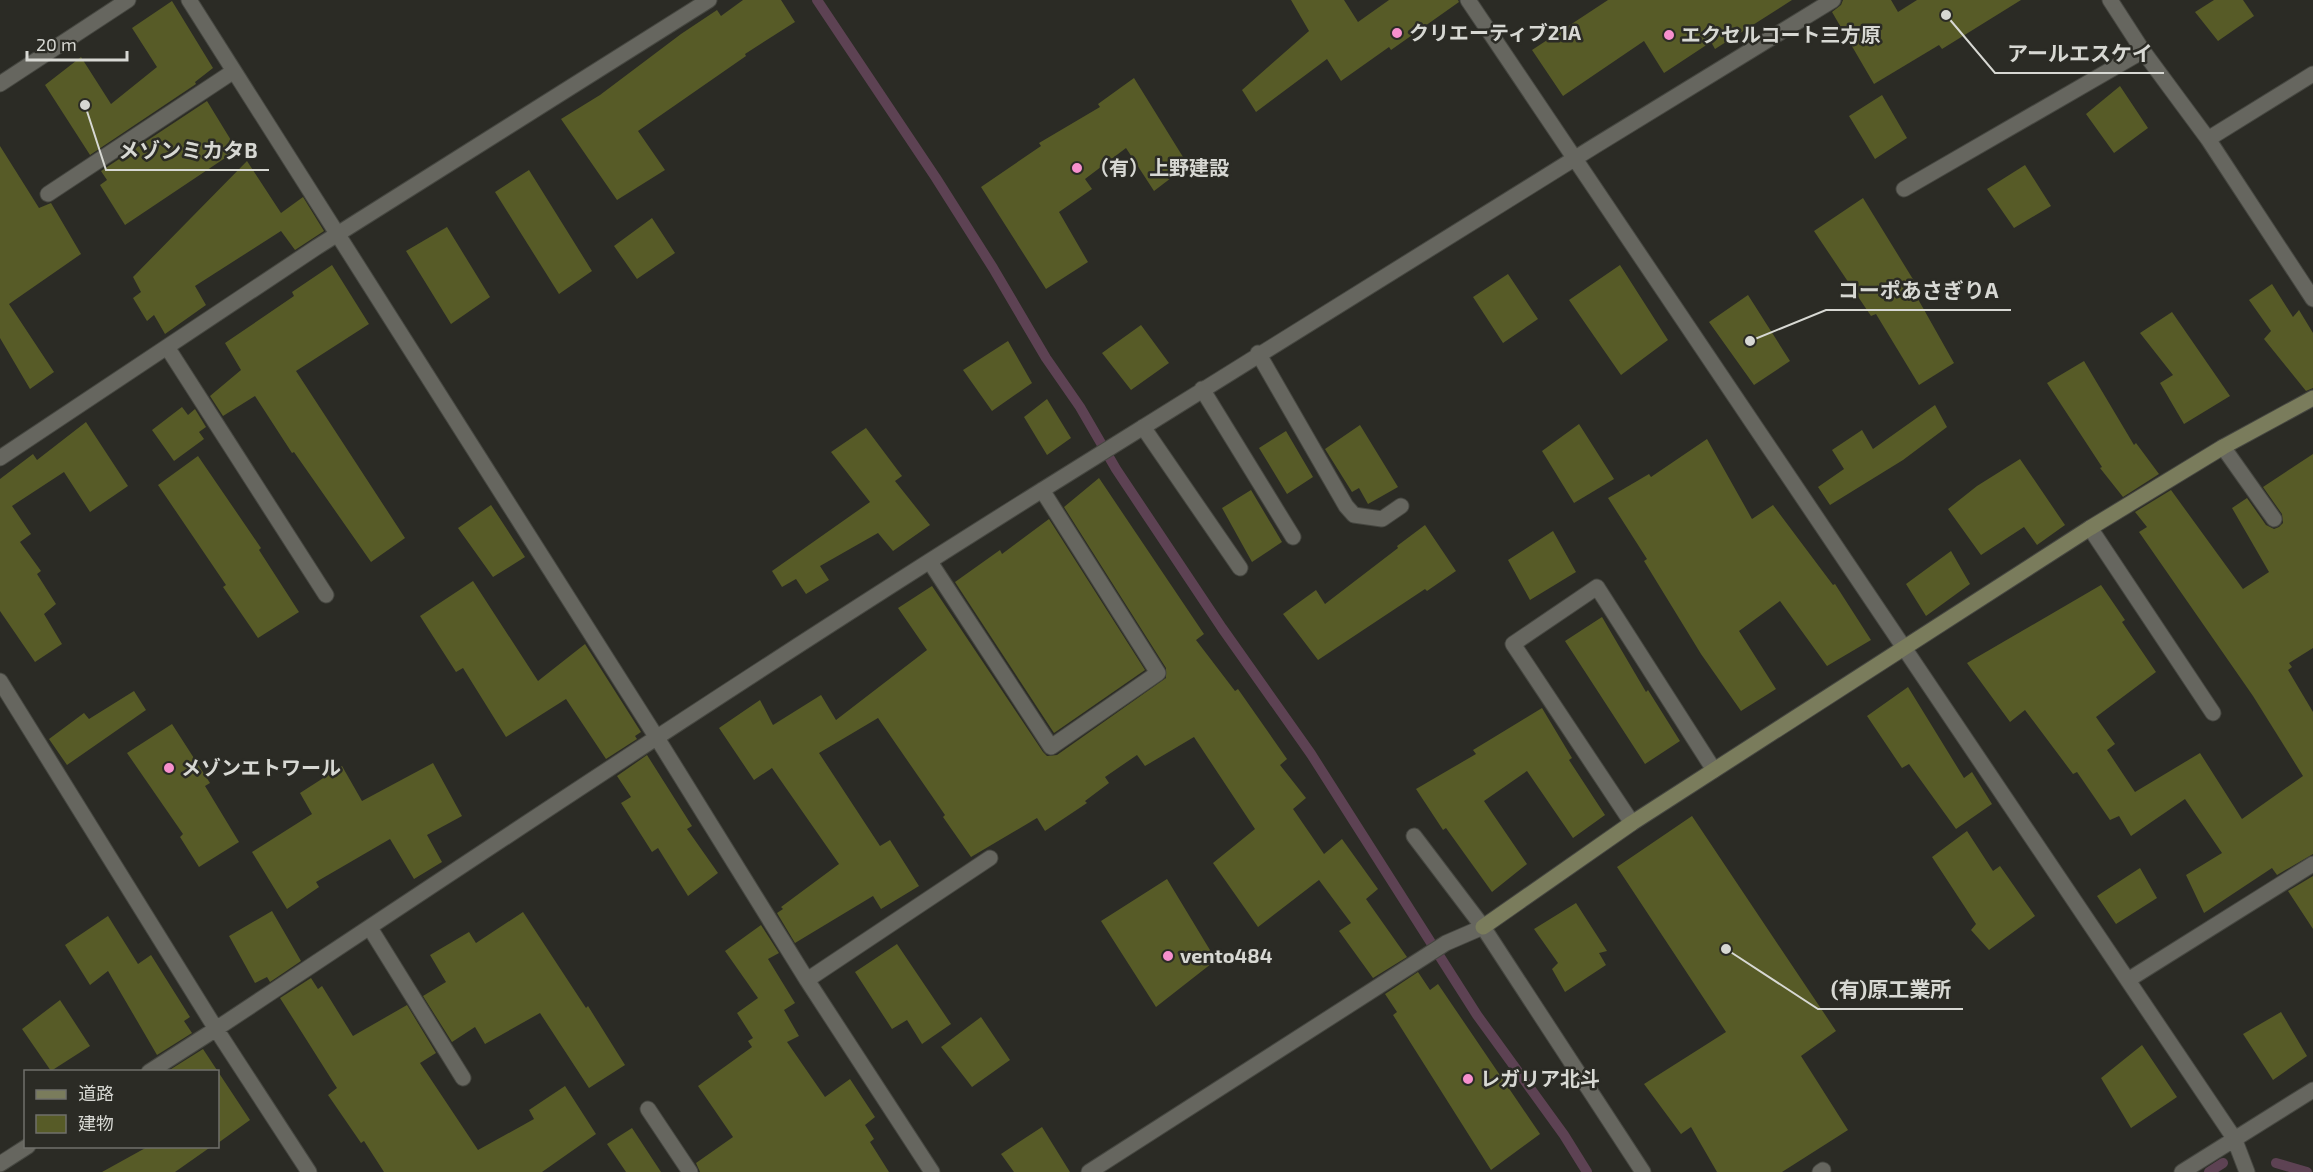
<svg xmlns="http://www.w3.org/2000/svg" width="2313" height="1172" viewBox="0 0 2313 1172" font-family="'Exo 2','Noto Sans JP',sans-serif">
<rect width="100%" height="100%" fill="#2b2b25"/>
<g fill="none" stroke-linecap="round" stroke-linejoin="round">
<path stroke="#5d4253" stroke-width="10" d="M 817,0 L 936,178 L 993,268 L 1046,358 L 1080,407 L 1116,469 L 1222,628 L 1311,754 L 1477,1015 L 1564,1135 L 1587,1172
M 2276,1163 L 2307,1172
M 2209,1172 L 2223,1163"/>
</g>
<path fill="#575b27" d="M 743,0 L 781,0 L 795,22 L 745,54 L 746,56 L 638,131 L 665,170 L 617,200 L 561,119 L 600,95 L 681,34 L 717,10 L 721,16 Z
M 1291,0 L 1344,0 L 1358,22 L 1389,0 L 1458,0 L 1459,2 L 1391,50 L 1389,47 L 1341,81 L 1327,59 L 1256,112 L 1242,90 L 1309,31 Z
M 1608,0 L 1792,0 L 1715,49 L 1711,42 L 1664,73 L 1644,41 L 1563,96 L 1532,50 Z
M 1843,0 L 1891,0 L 1898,12 L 1917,0 L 2021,0 L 1942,49 L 1939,45 L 1874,84 L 1832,12 L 1841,5 Z
M 2214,0 L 2243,0 L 2254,16 L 2218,41 L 2195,12 Z
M 172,1 L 213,68 L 195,82 L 196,84 L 90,155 L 45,85 L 81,57 L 111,104 L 157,67 L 132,28 Z
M 1134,78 L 1188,165 L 1154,191 L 1126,148 L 1085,179 L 1092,189 L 1059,212 L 1088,262 L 1046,289 L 981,187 L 1041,146 L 1039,143 L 1100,107 L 1098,104 Z
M 2120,86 L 2148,128 L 2114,153 L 2086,114 Z
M 1882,95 L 1907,138 L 1875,159 L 1849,116 Z
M 207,101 L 237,150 L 125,225 L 100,185 L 107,180 L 101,171 Z
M 0,146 L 39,208 L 51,203 L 81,254 L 9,304 L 54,372 L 30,389 L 0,338 Z
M 247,161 L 281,213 L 303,197 L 324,231 L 295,250 L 281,231 L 195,286 L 206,305 L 165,334 L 154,315 L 147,321 L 133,298 L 141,292 L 133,277 Z
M 2025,165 L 2051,206 L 2014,228 L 1987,189 Z
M 529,170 L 592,271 L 559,294 L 495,192 Z
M 1863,198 L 1919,289 L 1914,292 L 1954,363 L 1919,385 L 1876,314 L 1871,316 L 1814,231 Z
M 652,218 L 675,253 L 637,279 L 614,246 Z
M 447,227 L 490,297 L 451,324 L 406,251 Z
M 332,265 L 369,324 L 296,371 L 405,538 L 371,562 L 294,452 L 292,453 L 255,396 L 223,416 L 210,396 L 241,370 L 225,343 L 294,296 L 292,292 Z
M 1620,265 L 1668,340 L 1621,375 L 1569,300 Z
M 1508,274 L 1538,319 L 1503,343 L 1473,297 Z
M 2272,284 L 2293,317 L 2299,310 L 2313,333 L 2313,388 L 2306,391 L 2264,339 L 2271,331 L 2249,300 Z
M 1748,295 L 1790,361 L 1754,385 L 1709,322 Z
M 2172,312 L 2230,396 L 2184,424 L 2160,383 L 2173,375 L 2140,333 Z
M 1141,325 L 1169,363 L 1131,390 L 1102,353 Z
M 1008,341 L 1032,383 L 992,411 L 963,370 Z
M 2084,361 L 2134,445 L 2136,443 L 2159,474 L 2123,497 L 2100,468 L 2102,467 L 2047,383 Z
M 1047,399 L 1071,438 L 1047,455 L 1024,417 Z
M 1935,405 L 1947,427 L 1903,460 L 1830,505 L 1818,487 L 1844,469 L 1832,450 L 1862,430 L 1873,449 Z
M 182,407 L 188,415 L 195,409 L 206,427 L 199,432 L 204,439 L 174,461 L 152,430 Z
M 86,422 L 128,486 L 90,512 L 64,472 L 12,506 L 31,534 L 20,542 L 41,571 L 37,574 L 56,604 L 44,614 L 62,644 L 35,662 L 0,611 L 0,479 L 33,454 L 37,460 Z
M 1579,424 L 1614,479 L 1574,503 L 1542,451 Z
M 1360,425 L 1398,487 L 1368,504 L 1359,488 L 1352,492 L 1325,449 Z
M 866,428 L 902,476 L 895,481 L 930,525 L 893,551 L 878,533 L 820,566 L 829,580 L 806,594 L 796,579 L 782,587 L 772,571 L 870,502 L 831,452 Z
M 1286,431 L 1313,477 L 1287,494 L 1259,448 Z
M 1707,439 L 1752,519 L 1773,505 L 1833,585 L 1835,584 L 1871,640 L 1827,666 L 1780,601 L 1739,631 L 1776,689 L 1741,711 L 1701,654 L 1644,561 L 1647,559 L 1608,498 L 1649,474 L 1651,477 Z
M 2313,454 L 2313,648 L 2289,663 L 2292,667 L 2288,670 L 2313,712 L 2313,854 L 2277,875 L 2272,868 L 2204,913 L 2186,875 L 2222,853 L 2185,799 L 2131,836 L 2119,816 L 2110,820 L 2077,772 L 2073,774 L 2025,710 L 2010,722 L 1967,663 L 2101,585 L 2125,620 L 2122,622 L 2156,672 L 2096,717 L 2115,744 L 2107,750 L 2135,792 L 2200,753 L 2242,819 L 2303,776 L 2253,696 L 2139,532 L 2147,527 L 2135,512 L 2171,490 L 2243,589 L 2269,572 L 2232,508 L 2247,498 L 2266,525 L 2274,529 L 2279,527 L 2283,523 L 2282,514 L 2263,487 Z
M 198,456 L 261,548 L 259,550 L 299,612 L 258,638 L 223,587 L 226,585 L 158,485 Z
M 2020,459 L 2065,525 L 2037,545 L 2024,527 L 1981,555 L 1948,509 L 1977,486 Z
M 1099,478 L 1204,634 L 1196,640 L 1235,691 L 1238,689 L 1287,759 L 1280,765 L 1306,798 L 1293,809 L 1324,854 L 1342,839 L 1378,889 L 1366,899 L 1407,957 L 1373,978 L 1339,931 L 1351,923 L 1319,880 L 1258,927 L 1213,863 L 1255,829 L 1194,737 L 1145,766 L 1137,755 L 1105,777 L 1109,783 L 1085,801 L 1087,803 L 1045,831 L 1037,818 L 971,857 L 943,817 L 945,815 L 878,718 L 819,753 L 880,846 L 890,840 L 919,886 L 881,909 L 873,896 L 795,943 L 777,913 L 783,909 L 781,907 L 839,864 L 772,768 L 754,780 L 719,728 L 760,700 L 773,725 L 821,695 L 836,720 L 927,650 L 898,608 L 932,586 L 1043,752 L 1047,756 L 1057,755 L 1166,678 L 1166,668 L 1064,507 Z
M 1251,490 L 1282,542 L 1252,562 L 1222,508 Z
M 491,505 L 525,557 L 493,577 L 458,528 Z
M 1049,519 L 1145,670 L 1054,733 L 955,582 L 1000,550 L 1002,554 Z
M 1425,525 L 1456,571 L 1427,591 L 1425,589 L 1318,660 L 1283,614 L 1316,590 L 1325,604 L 1398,548 L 1397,546 Z
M 1553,531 L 1576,572 L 1530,600 L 1508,560 Z
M 1951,551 L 1970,584 L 1926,616 L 1906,584 Z
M 473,581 L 538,681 L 585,644 L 641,732 L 635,736 L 637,739 L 606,759 L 566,699 L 506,737 L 463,668 L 456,672 L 420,616 Z
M 1602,617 L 1646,692 L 1648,690 L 1680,741 L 1645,764 L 1565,641 Z
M 1908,687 L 1964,778 L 1972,772 L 1992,804 L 1956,829 L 1909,764 L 1902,768 L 1867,716 Z
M 134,691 L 146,710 L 67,765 L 49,739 L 84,713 L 89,719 Z
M 1542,708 L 1572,758 L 1569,760 L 1605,815 L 1573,838 L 1527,771 L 1484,801 L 1527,864 L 1492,892 L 1446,828 L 1443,830 L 1416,789 L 1476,754 L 1473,750 Z
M 172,724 L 210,783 L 205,786 L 239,842 L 199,867 L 180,837 L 183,834 L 127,753 Z
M 647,755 L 692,826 L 687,829 L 718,873 L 688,896 L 658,848 L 652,852 L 621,803 L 631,797 L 617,776 Z
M 433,763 L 462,816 L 427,835 L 442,862 L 414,879 L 390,839 L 316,882 L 319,887 L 287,909 L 252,852 L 312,814 L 300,793 L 342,766 L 362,801 Z
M 1692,816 L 1836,1031 L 1801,1056 L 1848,1130 L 1782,1172 L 1717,1172 L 1691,1127 L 1681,1134 L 1644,1084 L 1726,1032 L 1617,867 Z
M 1967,831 L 1993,871 L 2000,866 L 2035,916 L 1989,950 L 1971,930 L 1976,924 L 1932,857 Z
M 2140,868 L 2157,898 L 2116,924 L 2097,896 Z
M 2313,876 L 2313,929 L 2288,891 Z
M 1167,879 L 1216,960 L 1156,1007 L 1101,921 Z
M 1576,903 L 1607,951 L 1599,953 L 1606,965 L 1565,992 L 1552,969 L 1558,963 L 1534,929 Z
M 272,911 L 301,961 L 270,982 L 267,977 L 255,983 L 229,936 Z
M 523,912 L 586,1008 L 588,1006 L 625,1065 L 589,1088 L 540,1013 L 485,1044 L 475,1027 L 452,1042 L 423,996 L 446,982 L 430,955 L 469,932 L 476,943 Z
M 108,916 L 138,964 L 151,955 L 190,1017 L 184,1021 L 192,1033 L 157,1055 L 108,971 L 90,985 L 65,945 Z
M 761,925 L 779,953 L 768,959 L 795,1003 L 784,1010 L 799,1036 L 787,1042 L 825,1097 L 850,1079 L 875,1117 L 865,1125 L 874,1139 L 870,1142 L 889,1172 L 700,1172 L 696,1163 L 733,1137 L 698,1086 L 752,1047 L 748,1041 L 753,1038 L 737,1013 L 758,998 L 725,951 Z
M 897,944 L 951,1024 L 922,1044 L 907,1020 L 892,1029 L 855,972 Z
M 1418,972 L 1430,990 L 1438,984 L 1540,1134 L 1491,1170 L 1393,1015 L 1397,1012 L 1385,994 Z
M 311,978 L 318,989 L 322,986 L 353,1036 L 407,1005 L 436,1053 L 420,1063 L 478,1150 L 534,1119 L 529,1110 L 565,1086 L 596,1134 L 542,1172 L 384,1172 L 364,1141 L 361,1143 L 328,1095 L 337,1088 L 280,998 Z
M 60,1000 L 90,1046 L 51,1071 L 22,1029 Z
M 2281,1012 L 2307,1056 L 2273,1080 L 2243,1034 Z
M 981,1017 L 1010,1060 L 972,1087 L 941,1047 Z
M 2142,1045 L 2177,1097 L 2131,1128 L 2101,1078 Z
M 203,1049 L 250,1120 L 218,1143 L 218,1071 L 168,1071 Z
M 1042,1127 L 1070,1172 L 1014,1172 L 1001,1154 Z
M 632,1128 L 661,1172 L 626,1172 L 607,1144 Z
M 149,1146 L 212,1146 L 175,1172 L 102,1172 Z"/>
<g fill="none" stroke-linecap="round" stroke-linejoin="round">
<g stroke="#464741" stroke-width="17">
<path id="street" d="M 189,0 L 657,738 L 807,980 L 932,1172
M 1468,0 L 2234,1138 L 2247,1172
M 2110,0 L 2143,51 L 2208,139 L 2313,299
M 0,84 L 128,0
M 2208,139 L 2313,74
M 1904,189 L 2143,51
M 48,194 L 234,71
M 167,347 L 326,595
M 1258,353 L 1346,506 L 1354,515 L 1382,519 L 1401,506
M 1202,389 L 1293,537
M 1143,427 L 1240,568
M 2223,447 L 2274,519
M 0,458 L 317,247 L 709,0
M 2090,528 L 2213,713
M 930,562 L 1051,747 L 1158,673 L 1042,490
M 0,681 L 216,1029 L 309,1172
M 1632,823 L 1513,644 L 1597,587 L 1714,770
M 1414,836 L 1483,927 L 1643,1172
M 370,928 L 463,1078
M 807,980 L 990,858
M 2128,980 L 2313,864
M 149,1072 L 216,1029 C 489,848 761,666 1039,492 C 1302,327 1567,162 1833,0
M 648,1109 L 690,1172
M 0,1164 L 28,1146
M 1089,1172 L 1446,943 L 1483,927
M 1820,1172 L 1823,1170
M 2182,1172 L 2313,1090"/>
</g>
<g stroke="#464741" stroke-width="17">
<path id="secondary" d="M 1483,927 L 1632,823 L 2090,528 L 2223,447 L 2313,398"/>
</g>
<use href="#street" stroke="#66665f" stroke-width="15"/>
<use href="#secondary" stroke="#7a7c5c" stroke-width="15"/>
</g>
<g fill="#f790cd" stroke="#2b2b25" stroke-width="2">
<circle cx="1397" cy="33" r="6"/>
<circle cx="1669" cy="35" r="6"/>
<circle cx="1077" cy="168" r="6"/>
<circle cx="169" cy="768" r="6"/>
<circle cx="1168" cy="956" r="6"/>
<circle cx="1468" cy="1079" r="6"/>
</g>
<g text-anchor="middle" stroke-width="5" stroke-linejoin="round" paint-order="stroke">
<g font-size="20" font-weight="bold" fill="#d7d8d3" stroke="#2b2b25" text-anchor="start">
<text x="1409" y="40">クリエーティブ21A</text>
<text x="1681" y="42">エクセルコート三方原</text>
<text x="1089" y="175">（有）上野建設</text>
<text x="181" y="775">メゾンエトワール</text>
<text x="1180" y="963">vento484</text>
<text x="1480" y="1086">レガリア北斗</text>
</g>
</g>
<path fill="none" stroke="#d7d8d3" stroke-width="2" d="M1946 15L1995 73H2164M85 105L106 170H269M1750 341L1826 310H2011M1726 949L1818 1009H1963"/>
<g fill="#d7d8d3" stroke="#2b2b25" stroke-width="2">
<circle cx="1946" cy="15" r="6"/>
<circle cx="85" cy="105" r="6"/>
<circle cx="1750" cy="341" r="6"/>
<circle cx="1726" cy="949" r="6"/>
</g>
<g font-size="21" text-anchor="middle" font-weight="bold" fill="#d7d8d3" stroke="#2b2b25" stroke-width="5" stroke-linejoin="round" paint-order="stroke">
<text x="2080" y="61">アールエスケイ</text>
<text x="188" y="158">メゾンミカタB</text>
<text x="1918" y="298">コーポあさぎりA</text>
<text x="1891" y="997">(有)原工業所</text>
</g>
<rect x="24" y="1070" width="195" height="78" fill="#2b2b25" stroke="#70706b" stroke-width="1.5"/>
<rect x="36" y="1090" width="30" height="9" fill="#7a7c5c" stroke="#70706b" stroke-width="1.5"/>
<text x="78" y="1100" font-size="18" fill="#d7d8d3">道路</text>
<rect x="36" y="1115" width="30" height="18" fill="#575b27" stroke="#70706b" stroke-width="1.5"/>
<text x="78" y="1130" font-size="18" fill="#d7d8d3">建物</text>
<path d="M27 51v9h100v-9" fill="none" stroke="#d7d8d3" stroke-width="3"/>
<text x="36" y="51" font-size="18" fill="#d7d8d3" stroke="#2b2b25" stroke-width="4.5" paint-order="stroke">20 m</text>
</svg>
